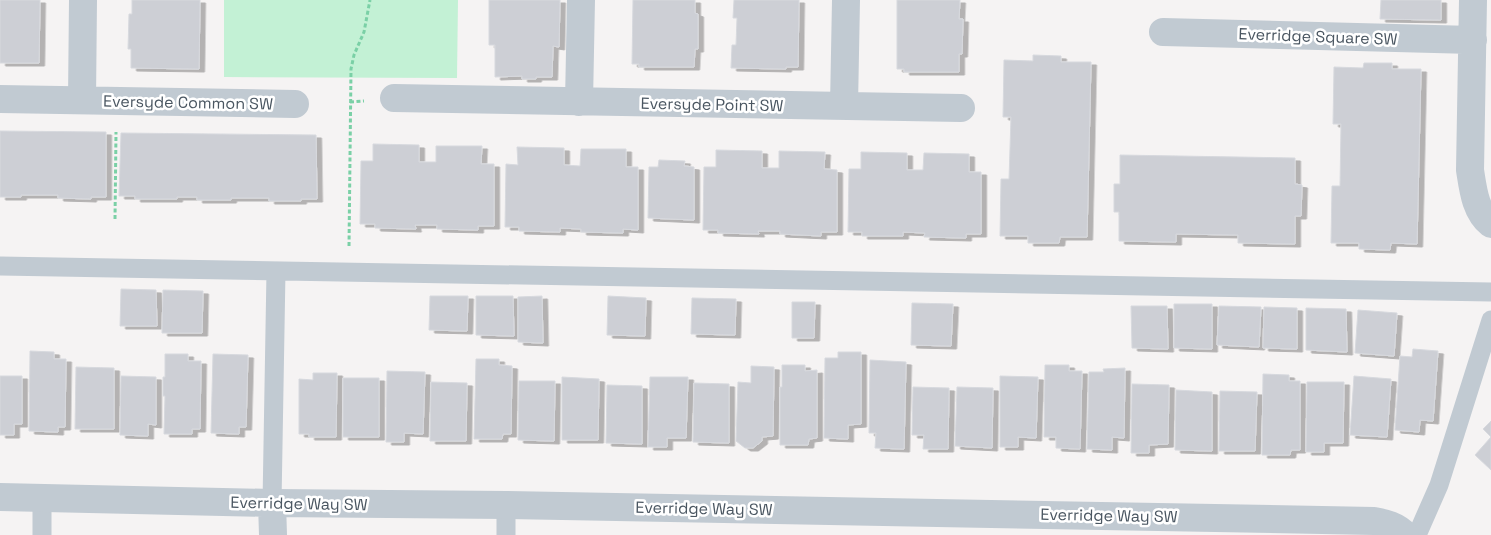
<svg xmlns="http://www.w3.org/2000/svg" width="1491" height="535" viewBox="0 0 1491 535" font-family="'Space Grotesk',sans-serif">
<defs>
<filter id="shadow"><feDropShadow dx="5.5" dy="3" stdDeviation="0" flood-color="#0004"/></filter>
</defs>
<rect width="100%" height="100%" fill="#f5f3f3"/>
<path fill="#c3f1d5" d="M 224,0 L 458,0 L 457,78 L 224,77 Z"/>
<path fill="#cdcfd5" stroke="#d7d9de" filter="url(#shadow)" d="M 0,0 L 40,0 L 39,63 L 0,63 Z
M 132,0 L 200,0 L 199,69 L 131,68 L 131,49 L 128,49 L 129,14 L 132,14 Z
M 489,0 L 560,0 L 559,47 L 553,46 L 552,77 L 536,77 L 536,79 L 522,79 L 522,76 L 495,77 L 495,45 L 489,45 Z
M 633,0 L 695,0 L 695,13 L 698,14 L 698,49 L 695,49 L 694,67 L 639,67 L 639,64 L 632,64 Z
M 734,0 L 799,0 L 798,67 L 786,67 L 786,69 L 731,68 L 732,45 L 736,45 L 737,18 L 733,18 Z
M 897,0 L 960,0 L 959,19 L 963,19 L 962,54 L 959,54 L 959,72 L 904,72 L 904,69 L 897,69 Z
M 1381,0 L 1441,0 L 1441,20 L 1380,19 Z
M 1033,55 L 1061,56 L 1061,62 L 1091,62 L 1087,237 L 1060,237 L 1059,243 L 1028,243 L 1028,236 L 1000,236 L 1001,179 L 1009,179 L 1011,117 L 1003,117 L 1004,60 L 1033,61 Z
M 1364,63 L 1392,63 L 1392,69 L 1421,69 L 1417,244 L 1391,243 L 1390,250 L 1359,249 L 1359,243 L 1331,243 L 1332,186 L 1340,186 L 1341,124 L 1333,124 L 1334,67 L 1363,68 Z
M 0,131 L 106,132 L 106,197 L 91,197 L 91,199 L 58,198 L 58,195 L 21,195 L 21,197 L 0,197 Z
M 121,133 L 316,135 L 317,199 L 301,199 L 301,201 L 269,201 L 269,198 L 231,198 L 231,200 L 197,200 L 197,197 L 177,197 L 177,199 L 135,199 L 135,196 L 119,196 Z
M 373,144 L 419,145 L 419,162 L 436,162 L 436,146 L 482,146 L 481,164 L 494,164 L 494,226 L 478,226 L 478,230 L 437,229 L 437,225 L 415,225 L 416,229 L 375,228 L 375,224 L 360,224 L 361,161 L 373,161 Z
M 517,147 L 564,148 L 564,165 L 580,166 L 581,149 L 626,149 L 626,167 L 638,167 L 638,230 L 623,229 L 623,233 L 581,232 L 581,229 L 560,228 L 560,232 L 519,231 L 519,227 L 505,227 L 506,164 L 518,165 Z
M 716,150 L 762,151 L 762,168 L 779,168 L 779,151 L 825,152 L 824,169 L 837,170 L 837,232 L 821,232 L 821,236 L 780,234 L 780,231 L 758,231 L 759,234 L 718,233 L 718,230 L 703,230 L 704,167 L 716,167 Z
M 861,152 L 907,153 L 907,170 L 923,170 L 924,153 L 969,154 L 969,172 L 981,172 L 981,234 L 966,234 L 966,238 L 924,237 L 925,233 L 903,232 L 903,236 L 862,236 L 862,232 L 848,232 L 849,169 L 861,169 Z
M 1120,155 L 1295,158 L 1295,184 L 1302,185 L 1301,216 L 1295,216 L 1295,244 L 1238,243 L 1238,235 L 1176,234 L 1176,242 L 1119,241 L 1119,212 L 1114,212 L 1114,184 L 1120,184 Z
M 659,160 L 685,161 L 684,166 L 694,167 L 694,220 L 648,218 L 649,167 L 658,167 Z
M 121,289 L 156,290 L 157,326 L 120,326 Z
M 163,290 L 203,291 L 202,333 L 162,333 Z
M 430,296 L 468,296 L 467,331 L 429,330 Z
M 476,296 L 513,296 L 514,336 L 476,335 Z
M 542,296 L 543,343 L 518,342 L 518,297 Z
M 608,296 L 646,298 L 645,336 L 607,335 Z
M 692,298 L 736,299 L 735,335 L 691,334 Z
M 792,302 L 815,302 L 814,338 L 792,338 Z
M 912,303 L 953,304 L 951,346 L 911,345 Z
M 1174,304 L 1212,304 L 1212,349 L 1174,348 Z
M 1131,306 L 1167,306 L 1168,349 L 1132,348 Z
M 1219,306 L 1261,307 L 1259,347 L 1217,345 Z
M 1264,307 L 1297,308 L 1297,349 L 1263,348 Z
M 1306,308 L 1346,309 L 1347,352 L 1306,350 Z
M 1358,310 L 1397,313 L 1394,356 L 1355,353 Z
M 1413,349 L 1438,351 L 1433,421 L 1420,420 L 1419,432 L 1395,430 L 1400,356 L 1412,357 Z
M 30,351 L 54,352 L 54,359 L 66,359 L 65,427 L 58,427 L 58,432 L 29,431 Z
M 838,352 L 861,352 L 861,424 L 848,425 L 848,439 L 824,438 L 825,358 L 838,358 Z
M 165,354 L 188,354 L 188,361 L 201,361 L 200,429 L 192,429 L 192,434 L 164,434 L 165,396 L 163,396 L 163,377 L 165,377 Z
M 213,354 L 248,355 L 246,427 L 239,427 L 239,434 L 211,433 Z
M 476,359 L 499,359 L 499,365 L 512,366 L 511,434 L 503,434 L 502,439 L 474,439 Z
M 870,360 L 906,362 L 904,449 L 875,448 L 876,433 L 869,433 Z
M 782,365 L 805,365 L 805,371 L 817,370 L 817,438 L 809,439 L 808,445 L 780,445 L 780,387 L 782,387 Z
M 1045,365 L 1069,365 L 1069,371 L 1082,371 L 1080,449 L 1056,448 L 1056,437 L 1044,437 Z
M 751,366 L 774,367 L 773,436 L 762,437 L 762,441 L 753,448 L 745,448 L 736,441 L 738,382 L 751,383 Z
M 76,367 L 114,368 L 114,429 L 75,429 Z
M 1125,368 L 1124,438 L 1112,437 L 1112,450 L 1087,449 L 1089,372 L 1104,372 L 1103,369 Z
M 387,371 L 425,372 L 423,434 L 404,433 L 404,442 L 386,442 Z
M 313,373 L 337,373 L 336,437 L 309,437 L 309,434 L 299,434 L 299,379 L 313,380 Z
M 1263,374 L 1289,375 L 1289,381 L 1300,381 L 1300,450 L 1291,450 L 1290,455 L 1262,455 Z
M 0,376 L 22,376 L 22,424 L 14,424 L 14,435 L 0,435 Z
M 121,376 L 156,377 L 156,425 L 148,424 L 148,436 L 120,435 Z
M 1000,376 L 1038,377 L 1036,438 L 1018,437 L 1018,447 L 1000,447 Z
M 1354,376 L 1391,379 L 1387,437 L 1350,435 Z
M 562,377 L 599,379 L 598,440 L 562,440 Z
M 650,377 L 688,377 L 686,438 L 667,438 L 667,447 L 648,447 Z
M 343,378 L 379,378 L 379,437 L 343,437 Z
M 519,381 L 555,381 L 554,441 L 518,440 Z
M 431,382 L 467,383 L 466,441 L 430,441 Z
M 1307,382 L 1344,382 L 1343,443 L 1324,443 L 1324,452 L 1306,452 Z
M 694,383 L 729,384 L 729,443 L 693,442 Z
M 1132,384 L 1169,385 L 1168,444 L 1149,445 L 1149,453 L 1131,453 Z
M 607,385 L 642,386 L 642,444 L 606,443 Z
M 913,387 L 949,388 L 948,449 L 923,449 L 924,435 L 912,435 Z
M 957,387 L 993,388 L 992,448 L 955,446 Z
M 1176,390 L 1212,392 L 1212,451 L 1175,450 Z
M 1220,391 L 1257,392 L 1255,451 L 1219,451 Z
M 1491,421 L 1491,470 L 1475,455 L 1491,437 L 1483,429 Z"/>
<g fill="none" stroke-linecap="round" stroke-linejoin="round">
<path stroke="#7ad0a6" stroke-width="3" stroke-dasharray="4 2.5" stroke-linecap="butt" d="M 350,102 L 364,101
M 115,219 L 116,132
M 349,246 L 351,69 L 354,55 L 364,32 L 370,0"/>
<path stroke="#c1cad2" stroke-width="19" d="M 0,266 L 1491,292
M 272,503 L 276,271
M 506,505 L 506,535
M 42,535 L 42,497
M 1417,535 L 1439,485 L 1491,320"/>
<path stroke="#c1cad2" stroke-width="28" d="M 1473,0 L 1470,170 C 1473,189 1475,211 1491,224
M 1163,32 L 1473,40
M 394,98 L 961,108
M 0,99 L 295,104
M 82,100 L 83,0
M 579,102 L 581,0
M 844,106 L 846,0
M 0,497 L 272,503 L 506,505 L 1374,521 C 1385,523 1397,526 1405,535
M 272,503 L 273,535"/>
</g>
<g text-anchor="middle" stroke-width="5" stroke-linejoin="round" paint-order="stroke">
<g font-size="16" fill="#4a5661" stroke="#fff">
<text transform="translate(1318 36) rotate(2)" y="6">Everridge Square SW</text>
<text transform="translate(188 102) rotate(1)" y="6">Eversyde Common SW</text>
<text transform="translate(712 104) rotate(1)" y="6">Eversyde Point SW</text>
<text transform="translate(299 503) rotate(1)" y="6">Everridge Way SW</text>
<text transform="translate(704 508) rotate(1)" y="6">Everridge Way SW</text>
<text transform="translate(1109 515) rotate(1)" y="6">Everridge Way SW</text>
</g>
</g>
</svg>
